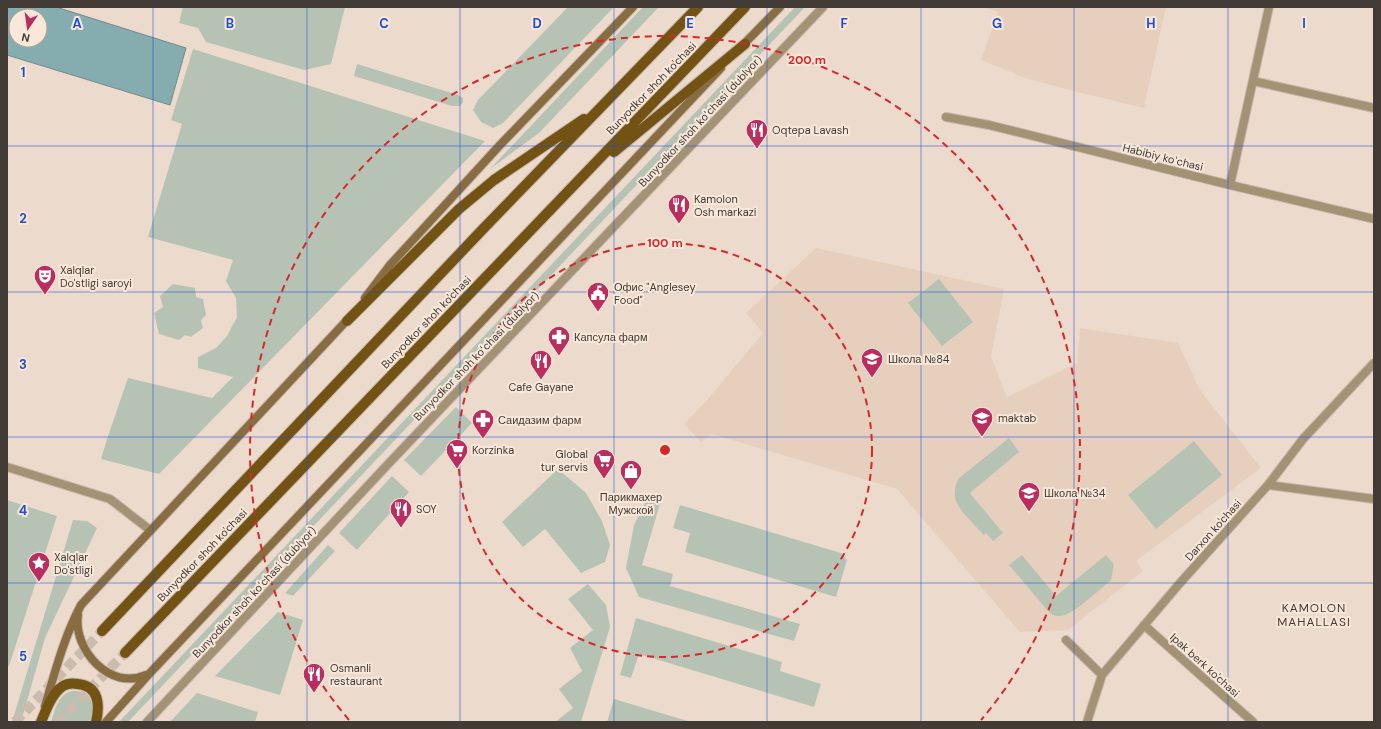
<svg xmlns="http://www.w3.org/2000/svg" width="1381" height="729" viewBox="0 0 1381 729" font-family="'DM Sans',sans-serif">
<rect width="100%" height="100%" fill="#ecdbcd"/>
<path fill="#e7cfbd" d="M 984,7 L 1166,7 L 1144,108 L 1077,92 L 1028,79 L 981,60 L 998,12 Z
M 816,248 L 1004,289 L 991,357 L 1007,397 L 1077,363 L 1080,328 L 1178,343 L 1200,390 L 1261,468 L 1136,561 L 1143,571 L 1068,630 L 1020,632 L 897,489 L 712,434 L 701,442 L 684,424 L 706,401 L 763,333 L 746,313 Z"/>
<path fill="#b6c3b4" d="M 183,7 L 345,7 L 331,64 L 304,70 L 206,42 L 198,28 L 179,23 Z
M 568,7 L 614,7 L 503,123 L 493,128 L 481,122 L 473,110 L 478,100 Z
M 643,7 L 659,7 L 539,133 L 490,169 Z
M 795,7 L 805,7 L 128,722 L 119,722 Z
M 193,49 L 485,141 L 159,474 L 101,459 L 107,439 L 128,378 L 212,398 L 233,377 L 198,368 L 198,357 L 216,348 L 227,336 L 237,317 L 236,298 L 226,281 L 233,260 L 148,237 L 182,124 L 171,120 Z
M 357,64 L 458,95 L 463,98 L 463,102 L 460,106 L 452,106 L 354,76 Z
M 939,279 L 973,322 L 942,346 L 908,303 Z
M 173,284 L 195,288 L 196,297 L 203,299 L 206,315 L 201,320 L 203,328 L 191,337 L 185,335 L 179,340 L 159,334 L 154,313 L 163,307 L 160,296 Z
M 456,407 L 472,423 L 421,476 L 404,460 Z
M 1009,438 L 1019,452 L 970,493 L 1003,533 L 993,541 L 986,533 L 984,535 C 977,528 960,511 957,503 C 953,496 955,486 958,479 Z
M 1194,441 L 1222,475 L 1156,529 L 1128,495 Z
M 558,469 L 586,493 L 602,521 L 610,545 L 605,562 L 581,573 L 545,529 L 523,547 L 502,522 Z
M 392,476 L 409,492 L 357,550 L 339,533 Z
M 648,497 L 661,500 L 642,565 L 673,574 L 670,586 L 800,624 L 794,641 L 639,597 L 626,568 L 634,525 Z
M 7,500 L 57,516 L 9,666 L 7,666 Z
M 680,505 L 841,553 L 847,560 L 836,597 L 685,552 L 690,533 L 673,528 Z
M 73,520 L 87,521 L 97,528 L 45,638 L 21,722 L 12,722 Z
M 328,545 L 335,551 L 293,596 L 285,593 Z
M 1022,555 L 1056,596 L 1106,555 L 1114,564 L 1111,580 C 1102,588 1075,612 1065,615 C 1059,617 1052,616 1048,611 L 1009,565 Z
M 588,584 L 606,605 L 610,627 L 581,722 L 555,722 L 573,708 L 559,689 L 582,671 L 570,648 L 593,630 L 568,599 Z
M 278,612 L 303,620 L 280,695 L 215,676 Z
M 636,618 L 782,662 L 780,671 L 821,684 L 814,707 L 639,654 L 631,678 L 620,675 Z
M 72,691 C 91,690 98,706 89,722 L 51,722 C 55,710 58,694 72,691 Z
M 197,693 L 258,712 L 255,722 L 170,722 Z
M 614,699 L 691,722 L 607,722 Z"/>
<path fill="#85acaf" stroke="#718a8a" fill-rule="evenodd" d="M 7,7 L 56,7 L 186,48 L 170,105 L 7,55 ZM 16,16 L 40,16 L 40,40 L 16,40 Z"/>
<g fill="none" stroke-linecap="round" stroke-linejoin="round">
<path stroke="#cabbaf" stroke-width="10" stroke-dasharray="10 5" stroke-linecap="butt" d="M 15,722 L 102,631
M 58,722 L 125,653"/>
<g stroke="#c7b8ac" stroke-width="10">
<path id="street" d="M 1253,81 L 1374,108
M 946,117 L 989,125 L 1230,185 L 1374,219
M 1230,185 L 1269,7
M 7,467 L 110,499 L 150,530
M 1268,485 L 1374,499
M 1144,625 L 1253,722
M 1066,640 L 1102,675
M 147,722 L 391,461 L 823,7
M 1087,722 L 1102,675 L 1180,583 L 1268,485 L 1303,439 L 1374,363"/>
</g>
<g stroke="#c7b8ac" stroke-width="10">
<path id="secondary" d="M 740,48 L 780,7
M 365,298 L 390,265 L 500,145 L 633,7
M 78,615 C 73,650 110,691 146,675
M 45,706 C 55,672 64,637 81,605 L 350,317
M 106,722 L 149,674 L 721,68"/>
</g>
<g stroke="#c7b8ac" stroke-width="12">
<path id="primary" d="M 614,152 L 745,44
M 347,321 L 459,209 L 494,180 L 584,119
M 102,631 L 482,230 L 698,7
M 125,653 L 745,7
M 41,722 C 46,710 52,693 63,686 C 68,683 73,683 78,684 C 99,686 100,705 96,722"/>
</g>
<use href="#street" stroke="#a49275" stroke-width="8"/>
<use href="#secondary" stroke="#876d41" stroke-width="8"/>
<use href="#primary" stroke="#725313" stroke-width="10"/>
</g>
<path fill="none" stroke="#1d4ed8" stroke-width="1" stroke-opacity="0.55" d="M 153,7 L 153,722M 307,7 L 307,722M 460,7 L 460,722M 614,7 L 614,722M 767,7 L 767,722M 921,7 L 921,722M 1074,7 L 1074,722M 1228,7 L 1228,722M 7,146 L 1374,146M 7,292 L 1374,292M 7,437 L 1374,437M 7,583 L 1374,583"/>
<g fill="none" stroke="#d62828" stroke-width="2" stroke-dasharray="7 5">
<circle cx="665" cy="450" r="207"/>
<path d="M349 720A415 415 0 1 1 981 720"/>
</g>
<defs>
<g id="restaurant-pin" transform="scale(1.15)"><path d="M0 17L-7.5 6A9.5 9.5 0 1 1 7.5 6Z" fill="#ba2d5f" stroke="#f9e8da"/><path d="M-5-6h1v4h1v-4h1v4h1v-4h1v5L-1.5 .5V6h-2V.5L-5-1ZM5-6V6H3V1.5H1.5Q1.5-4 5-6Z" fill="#fff"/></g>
<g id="theatre-pin" transform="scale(1.15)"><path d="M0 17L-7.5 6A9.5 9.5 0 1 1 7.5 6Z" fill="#ba2d5f" stroke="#f9e8da"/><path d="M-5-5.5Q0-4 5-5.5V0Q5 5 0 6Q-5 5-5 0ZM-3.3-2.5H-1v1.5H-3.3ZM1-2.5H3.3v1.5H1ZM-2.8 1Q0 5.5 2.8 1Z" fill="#fff"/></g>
<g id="civic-pin" transform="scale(1.15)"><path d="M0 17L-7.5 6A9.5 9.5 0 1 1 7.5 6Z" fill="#ba2d5f" stroke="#f9e8da"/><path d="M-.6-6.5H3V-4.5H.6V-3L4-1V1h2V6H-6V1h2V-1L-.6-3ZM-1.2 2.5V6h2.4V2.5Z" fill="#fff"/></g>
<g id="pharmacy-pin" transform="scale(1.15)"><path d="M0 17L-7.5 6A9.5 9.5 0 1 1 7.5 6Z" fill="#ba2d5f" stroke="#f9e8da"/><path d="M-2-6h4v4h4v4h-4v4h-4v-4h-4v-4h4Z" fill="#fff"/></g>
<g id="school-pin" transform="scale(1.15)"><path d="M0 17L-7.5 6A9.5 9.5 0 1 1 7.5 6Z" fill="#ba2d5f" stroke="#f9e8da"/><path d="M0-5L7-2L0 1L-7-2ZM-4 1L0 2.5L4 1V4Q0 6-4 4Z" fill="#fff"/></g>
<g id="supermarket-pin" transform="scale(1.15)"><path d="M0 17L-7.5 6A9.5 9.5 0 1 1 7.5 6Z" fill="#ba2d5f" stroke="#f9e8da"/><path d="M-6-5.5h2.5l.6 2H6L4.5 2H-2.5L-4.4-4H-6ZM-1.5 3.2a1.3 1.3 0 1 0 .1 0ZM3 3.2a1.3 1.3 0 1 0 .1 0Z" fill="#fff"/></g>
<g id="shop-pin" transform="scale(1.15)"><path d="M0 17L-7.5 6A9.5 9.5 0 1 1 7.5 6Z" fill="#ba2d5f" stroke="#f9e8da"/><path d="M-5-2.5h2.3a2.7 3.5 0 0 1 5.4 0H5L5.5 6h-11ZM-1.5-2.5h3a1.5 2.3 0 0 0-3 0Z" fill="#fff"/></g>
<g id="sight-pin" transform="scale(1.15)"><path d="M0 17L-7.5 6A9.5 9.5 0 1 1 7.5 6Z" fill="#ba2d5f" stroke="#f9e8da"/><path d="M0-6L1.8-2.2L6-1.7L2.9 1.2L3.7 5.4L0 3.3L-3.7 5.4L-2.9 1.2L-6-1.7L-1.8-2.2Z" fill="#fff"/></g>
</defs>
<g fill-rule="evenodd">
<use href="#restaurant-pin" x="757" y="130"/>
<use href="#restaurant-pin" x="679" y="205"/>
<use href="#theatre-pin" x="45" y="276"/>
<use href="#civic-pin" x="598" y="293"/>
<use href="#pharmacy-pin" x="559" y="337"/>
<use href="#school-pin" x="872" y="359"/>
<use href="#restaurant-pin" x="541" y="361"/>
<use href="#school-pin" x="982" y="418"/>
<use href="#pharmacy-pin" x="483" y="420"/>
<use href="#supermarket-pin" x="457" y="450"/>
<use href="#supermarket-pin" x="604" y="460"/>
<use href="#shop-pin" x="631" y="471"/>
<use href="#school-pin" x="1029" y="493"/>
<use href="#restaurant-pin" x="401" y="509"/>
<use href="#sight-pin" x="39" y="563"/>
<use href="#restaurant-pin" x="314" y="674"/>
</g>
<g text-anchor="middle" stroke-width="4" stroke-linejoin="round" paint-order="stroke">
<g font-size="11" fill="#423b35" stroke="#f9e8da">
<text transform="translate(651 88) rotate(-46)" y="4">Bunyodkor shoh ko'chasi</text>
<text transform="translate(700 121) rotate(-47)" y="4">Bunyodkor shoh koʻchasi (dublyor)</text>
<text transform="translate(1163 157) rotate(14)" y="4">Habibiy koʻchasi</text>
<text transform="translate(426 322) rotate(-46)" y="4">Bunyodkor shoh ko'chasi</text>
<text transform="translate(476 356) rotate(-46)" y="4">Bunyodkor shoh koʻchasi (dublyor)</text>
<text transform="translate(1213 530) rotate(-48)" y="4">Darxon ko'chasi</text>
<text transform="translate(202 555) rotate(-46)" y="4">Bunyodkor shoh ko'chasi</text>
<text transform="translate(254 592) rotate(-47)" y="4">Bunyodkor shoh koʻchasi (dublyor)</text>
<text transform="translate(1205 665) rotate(42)" y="4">Ipak berk ko'chasi</text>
</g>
<g font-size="11" fill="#423b35" stroke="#f9e8da" text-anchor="start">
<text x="772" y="134">Oqtepa Lavash</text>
<text x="694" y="203">Kamolon<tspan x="694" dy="13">Osh markazi</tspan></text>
<text x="60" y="274">Xalqlar<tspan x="60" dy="13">Do'stligi saroyi</tspan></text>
<text x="614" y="291">Офис "Anglesey<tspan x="614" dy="13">Food"</tspan></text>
<text x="574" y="341">Капсула фарм</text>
<text x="888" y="363">Школа №84</text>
<text x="541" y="391" text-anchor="middle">Cafe Gayane</text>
<text x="998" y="422">maktab</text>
<text x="498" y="424">Саидазим фарм</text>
<text x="472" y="454">Korzinka</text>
<text x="588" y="458" text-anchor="end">Global<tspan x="588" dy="13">tur servis</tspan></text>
<text x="1044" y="497">Школа №34</text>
<text x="631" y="501" text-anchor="middle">Парикмахер<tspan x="631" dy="13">Мужской</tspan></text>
<text x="416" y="513">SOY</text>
<text x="54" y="561">Xalqlar<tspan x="54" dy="13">Do'stligi</tspan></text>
<text x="330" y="672">Osmanli<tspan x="330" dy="13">restaurant</tspan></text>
</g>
<g font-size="12" letter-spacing="1" fill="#423b35" stroke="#f9e8da">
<text x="1314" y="612">KAMOLON<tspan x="1314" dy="14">MAHALLASI</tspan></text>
</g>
</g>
<g font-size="13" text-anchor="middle" font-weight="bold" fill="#1d4ed8" stroke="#f9e8da" stroke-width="4" stroke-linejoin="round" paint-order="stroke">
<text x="77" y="28">A</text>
<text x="230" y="28">B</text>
<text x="384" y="28">C</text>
<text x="537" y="28">D</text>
<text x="690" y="28">E</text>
<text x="844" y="28">F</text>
<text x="997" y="28">G</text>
<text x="1151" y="28">H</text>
<text x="1304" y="28">I</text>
<text x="23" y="77">1</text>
<text x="23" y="223">2</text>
<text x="23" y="369">3</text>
<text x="23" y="515">4</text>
<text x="23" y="661">5</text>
</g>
<circle cx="665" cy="450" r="6" fill="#d62828" stroke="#f9e8da" stroke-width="2"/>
<g font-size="12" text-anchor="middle" font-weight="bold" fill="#d62828" stroke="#f9e8da" stroke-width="4" stroke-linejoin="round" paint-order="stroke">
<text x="807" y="64">200 m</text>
<text x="665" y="247">100 m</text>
</g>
<rect width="1381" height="729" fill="none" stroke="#423b35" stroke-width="16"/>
<g transform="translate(28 28) rotate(193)"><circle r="19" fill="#f9e8da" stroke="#b0a398"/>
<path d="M0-3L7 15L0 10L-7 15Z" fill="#ba2d5f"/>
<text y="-6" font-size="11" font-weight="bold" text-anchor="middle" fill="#423b35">N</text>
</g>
</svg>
